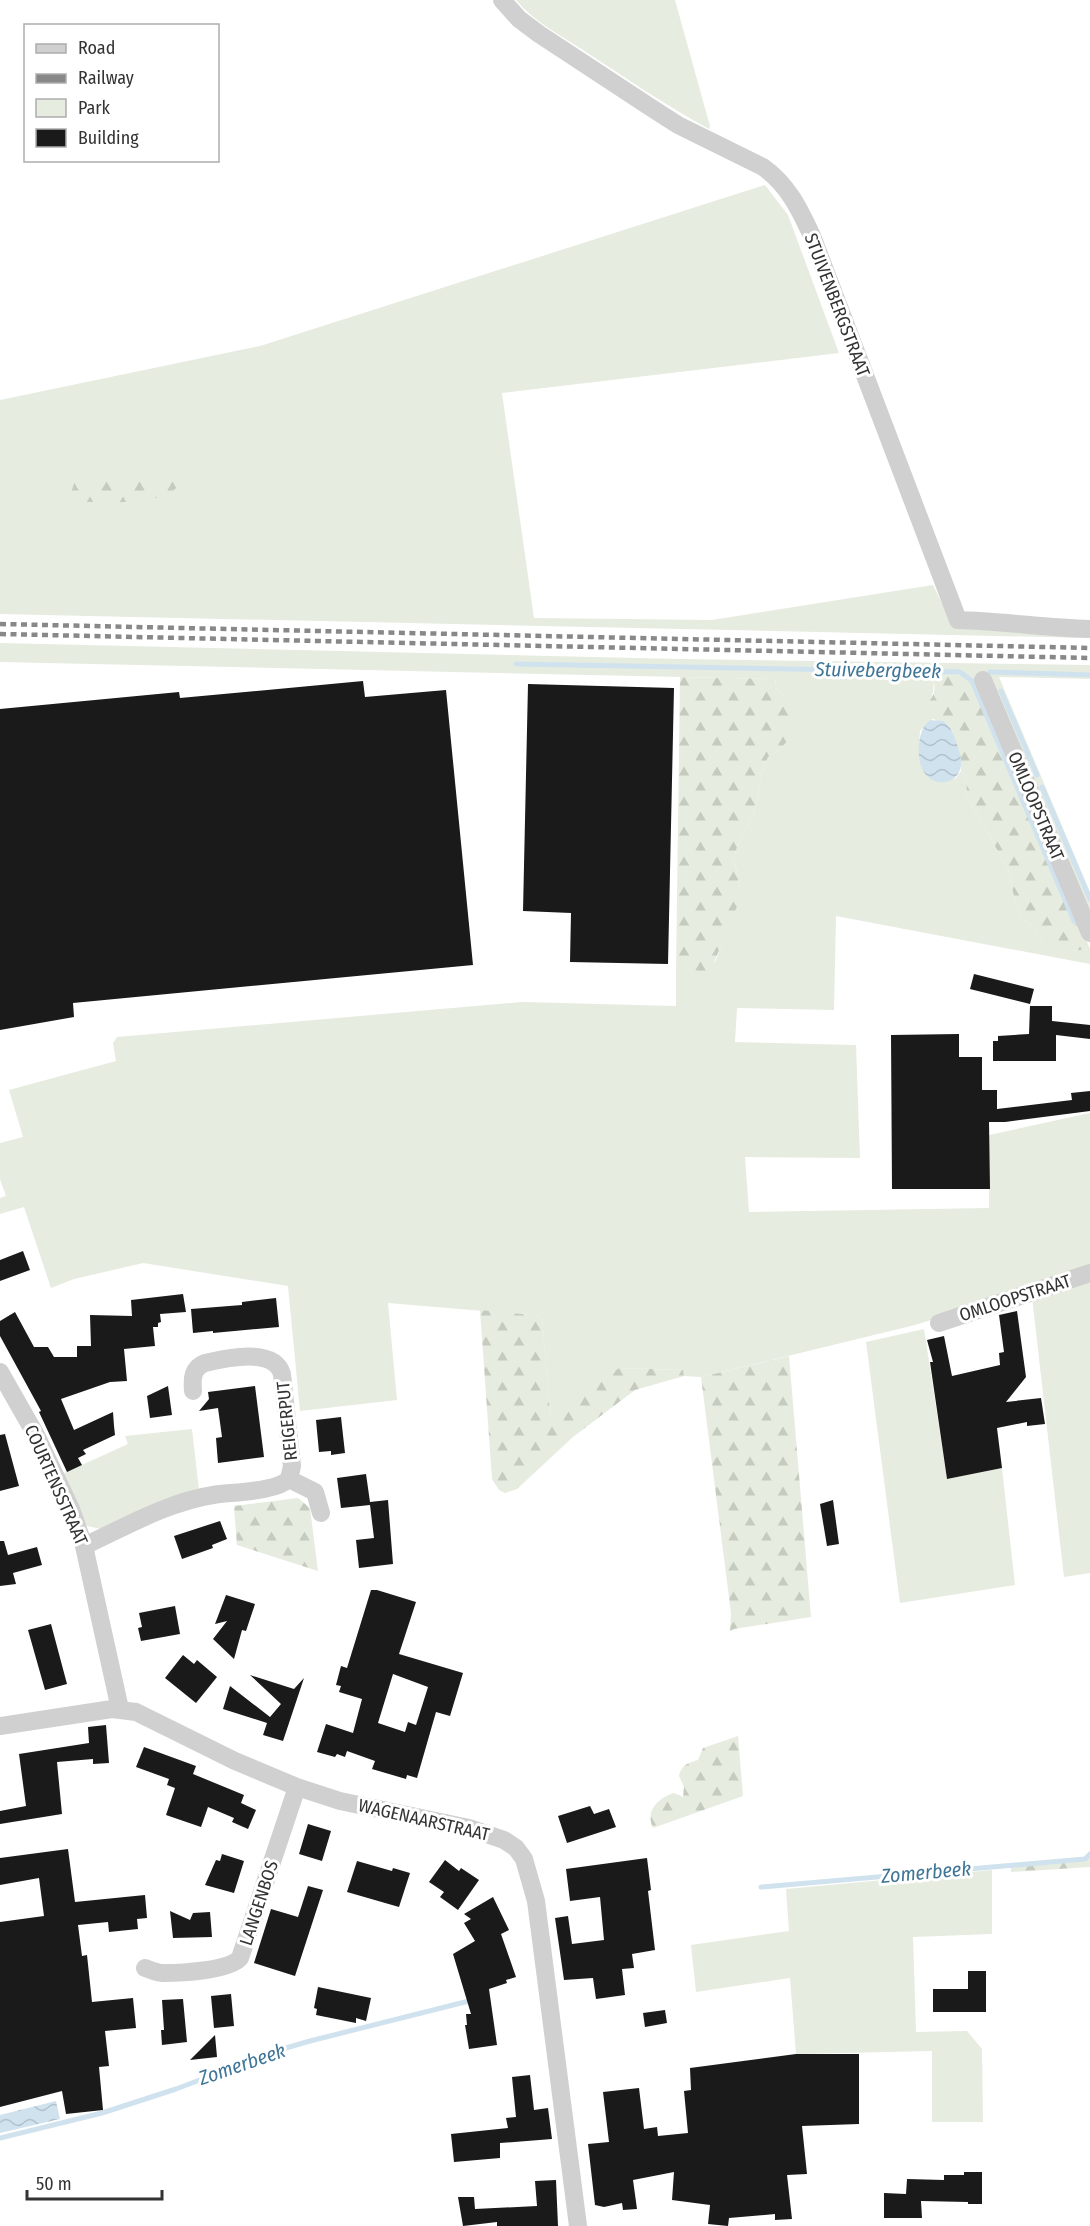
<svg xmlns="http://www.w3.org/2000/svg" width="1090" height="2226" viewBox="0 0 1090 2226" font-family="'Fira Sans Condensed',sans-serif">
<defs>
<pattern id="forest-firs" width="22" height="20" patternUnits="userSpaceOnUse" patternTransform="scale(1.5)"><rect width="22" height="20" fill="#e6ecdf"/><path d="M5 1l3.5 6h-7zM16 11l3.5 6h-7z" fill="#c6cbc0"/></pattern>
<pattern id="water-waves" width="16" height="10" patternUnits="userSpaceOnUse" patternTransform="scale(1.5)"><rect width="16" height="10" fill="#cfe2ee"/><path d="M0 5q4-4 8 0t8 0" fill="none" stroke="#b2c2cd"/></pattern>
</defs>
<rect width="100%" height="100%" fill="#fff"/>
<path fill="#e6ecdf" d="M 516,0 L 675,0 L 710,126 L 709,129 C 665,105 624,77 583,50 C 560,35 533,21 516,0 Z
M 765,185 L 788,215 L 839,353 L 502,393 L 534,618 L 712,620 L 933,585 L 954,627 L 1090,632 L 1090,638 L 0,614 L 0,400 L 260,346 Z
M 0,643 L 680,659 L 1090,665 L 1090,679 L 999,677 L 1090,892 L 1090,914 L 989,677 L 933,675 C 936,691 929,702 926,718 L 930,720 L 920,731 L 919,744 L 945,781 L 956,778 L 961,771 L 966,778 L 967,797 L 1008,869 L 1016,906 L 1022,919 L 1032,926 L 1043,944 L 1070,951 L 1090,949 L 1090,964 L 836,916 L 834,1010 L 737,1008 L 735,1042 L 856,1045 L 860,1158 L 745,1157 L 749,1212 L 989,1208 L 989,1135 L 1090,1113 L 1090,1268 L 1021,1292 L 915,1325 L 701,1377 L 684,1376 L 683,1370 L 619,1368 L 550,1416 L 542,1316 L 388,1303 L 397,1400 L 300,1411 L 288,1286 L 143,1263 L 74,1279 L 51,1288 L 24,1207 L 0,1214 L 0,1198 L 6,1196 L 0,1179 L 0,1143 L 23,1137 L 9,1090 L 116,1061 L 113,1043 L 117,1037 L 522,1002 L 676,1006 L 676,974 L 706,974 L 716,960 L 740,890 L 734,858 L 737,847 L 754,814 L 762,772 L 768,757 L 780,749 L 789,699 L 777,691 L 775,679 L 0,662 Z
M 1090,1276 L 1090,1573 L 1064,1577 L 1032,1297 Z
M 924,1329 L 947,1479 L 1002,1468 L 1015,1585 L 900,1603 L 866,1342 Z
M 192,1429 L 199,1490 L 101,1529 L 87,1526 L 83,1520 L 62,1474 L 128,1444 L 125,1436 Z
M 992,1870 L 992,1934 L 913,1937 L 916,2032 L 967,2031 L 982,2049 L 983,2122 L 932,2122 L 932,2051 L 796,2054 L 790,1978 L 696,1992 L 691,1945 L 789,1931 L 786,1889 Z"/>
<path fill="url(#forest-firs)" d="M 178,477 L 180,482 C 171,507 100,502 78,502 L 70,497 L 75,480 Z
M 932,675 L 974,676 L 1090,949 L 1070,951 L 1053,950 L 1043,944 L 1032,926 L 1022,919 L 1016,906 L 1008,869 L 967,797 L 966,778 L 961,771 L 960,756 L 952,730 L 934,719 L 930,720 L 926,718 C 924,707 929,703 933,695 C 936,689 934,681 932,675 Z
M 680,677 L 775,679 L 777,691 L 789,699 L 796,715 L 794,727 L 790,738 L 780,749 L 768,757 L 762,772 L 754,814 L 737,847 L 734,858 L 740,890 L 738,904 L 711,970 L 707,974 L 676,974 Z
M 480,1310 L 542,1316 L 550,1415 L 619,1368 L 683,1370 L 684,1376 L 635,1390 L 573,1437 L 517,1489 L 505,1493 L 499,1490 L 492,1479 Z
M 789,1356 L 811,1617 L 734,1629 L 730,1631 L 731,1613 L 701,1377 Z
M 298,1498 L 310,1508 L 318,1571 L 237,1545 L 234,1506 Z
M 738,1736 L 743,1796 L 653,1828 C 645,1811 658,1798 674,1793 L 683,1797 L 684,1787 L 679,1776 C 681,1765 688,1763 698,1760 L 703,1748 Z
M 1090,1855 L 1090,1867 L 1011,1872 L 1011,1866 L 1088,1860 Z"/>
<path fill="url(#water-waves)" d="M 930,720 L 943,721 C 954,728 956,742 960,754 C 967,780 941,790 927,776 C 915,765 916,729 930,720 Z
M 56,2101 L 60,2119 L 0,2133 L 0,2115 Z"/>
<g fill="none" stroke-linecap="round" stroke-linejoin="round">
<path stroke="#cfe2ee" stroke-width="5" d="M 516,664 L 960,672 L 972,681 L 1074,921 L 1077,923
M 990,672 L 1090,675
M 1001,691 L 1037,775
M 1042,787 L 1090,899
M 761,1887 L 1085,1859 L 1090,1854
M 0,2138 L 102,2113 L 176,2089 L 279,2050 L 310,2041 L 473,2000"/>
</g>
<path fill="#1a1a1a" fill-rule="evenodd" d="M 363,681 L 365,697 L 446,690 L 473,965 L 73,1003 L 74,1017 L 0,1030 L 0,709 L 179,692 L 180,698 Z
M 528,684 L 674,688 L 668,964 L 570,962 L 571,913 L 523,911 Z
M 974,974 L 1034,989 L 1030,1004 L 970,989 Z
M 1030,1006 L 1052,1006 L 1052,1021 L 1090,1025 L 1090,1039 L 1056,1035 L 1056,1061 L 993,1061 L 993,1041 L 998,1041 L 998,1036 L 1029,1034 Z
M 959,1034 L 959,1057 L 982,1057 L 982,1090 L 997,1090 L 997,1109 L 1072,1100 L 1071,1093 L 1090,1091 L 1090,1111 L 1005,1122 L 989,1122 L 990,1189 L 892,1189 L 891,1035 Z
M 23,1251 L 30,1270 L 0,1281 L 0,1260 Z
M 183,1294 L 186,1312 L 160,1314 L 161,1322 L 158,1323 L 158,1327 L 153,1327 L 155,1346 L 124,1349 L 127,1381 L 110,1382 L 61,1399 L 74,1430 L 113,1412 L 114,1426 L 115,1435 L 83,1450 L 86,1454 L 78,1458 L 82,1465 L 67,1472 L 39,1412 L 41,1411 L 0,1336 L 0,1321 L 15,1312 L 34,1347 L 48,1347 L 54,1357 L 77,1357 L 77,1346 L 91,1346 L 90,1315 L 132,1316 L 131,1300 Z
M 276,1298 L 279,1327 L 213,1333 L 213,1331 L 193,1333 L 191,1309 L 242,1305 L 242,1302 Z
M 1017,1311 L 1026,1377 L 1006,1402 L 1041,1398 L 1045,1424 L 1027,1426 L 1027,1422 L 997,1428 L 1002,1468 L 947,1479 L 930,1362 L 933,1362 L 927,1340 L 944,1336 L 952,1376 L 1000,1365 L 999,1353 L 1004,1352 L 999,1315 Z
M 168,1386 L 172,1415 L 150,1418 L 147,1396 Z
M 255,1386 L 264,1457 L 218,1463 L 216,1438 L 222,1437 L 218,1408 L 199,1411 L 209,1399 L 208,1392 Z
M 341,1417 L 345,1453 L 331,1455 L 331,1451 L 319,1452 L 316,1420 Z
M 5,1434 L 19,1486 L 0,1491 L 0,1435 Z
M 366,1474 L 370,1502 L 388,1500 L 393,1564 L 359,1568 L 356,1540 L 374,1538 L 370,1505 L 341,1508 L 337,1478 Z
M 833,1500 L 839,1544 L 827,1546 L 820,1504 Z
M 220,1521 L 227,1539 L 212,1545 L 213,1548 L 182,1559 L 174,1536 Z
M 0,1541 L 4,1541 L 8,1555 L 37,1547 L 42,1565 L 13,1573 L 16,1584 L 0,1586 Z
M 371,1590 L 377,1590 L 416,1602 L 399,1654 L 463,1673 L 450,1716 L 436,1712 L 417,1778 L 407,1775 L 406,1779 L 372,1769 L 375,1761 L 347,1751 L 345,1757 L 337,1754 L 335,1757 L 317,1752 L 326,1724 L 353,1733 L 362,1699 L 339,1692 L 341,1686 L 336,1685 L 341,1666 L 347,1668 ZM 393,1674 L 428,1687 L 416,1725 L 408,1722 L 405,1732 L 378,1723 Z
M 226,1595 L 255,1604 L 246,1631 L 242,1630 L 234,1659 L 213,1639 L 227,1621 L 215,1624 Z
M 175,1606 L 180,1634 L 141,1641 L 138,1628 L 142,1627 L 139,1613 Z
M 51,1624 L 67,1684 L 45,1690 L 28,1630 Z
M 183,1655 L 194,1664 L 197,1660 L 217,1677 L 196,1703 L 165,1678 Z
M 250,1675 L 294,1689 L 304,1678 L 283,1741 L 263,1735 L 267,1723 L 223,1709 L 230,1686 L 270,1717 L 281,1704 Z
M 106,1725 L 109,1763 L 93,1764 L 93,1759 L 57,1762 L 62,1814 L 0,1824 L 0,1811 L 26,1806 L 19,1754 L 89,1743 L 88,1727 Z
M 144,1747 L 196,1766 L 193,1774 L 244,1795 L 241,1803 L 256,1810 L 248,1829 L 232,1822 L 234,1818 L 208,1807 L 201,1827 L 166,1815 L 175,1788 L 167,1785 L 169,1779 L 136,1767 Z
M 590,1806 L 594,1814 L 609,1809 L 616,1827 L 567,1843 L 558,1816 Z
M 308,1824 L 331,1831 L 322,1861 L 299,1854 Z
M 68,1849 L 75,1902 L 145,1895 L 147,1918 L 137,1919 L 138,1929 L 109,1932 L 108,1922 L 78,1925 L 82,1956 L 87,1955 L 92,2002 L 133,1998 L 136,2028 L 105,2031 L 109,2066 L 99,2067 L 103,2110 L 66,2114 L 62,2091 L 0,2107 L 0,1922 L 44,1916 L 39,1878 L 0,1885 L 0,1858 Z
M 222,1854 L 244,1861 L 234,1893 L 205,1885 L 216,1860 L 220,1861 Z
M 647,1858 L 651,1890 L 648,1891 L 655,1950 L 632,1954 L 634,1968 L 622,1969 L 625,1995 L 596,1999 L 593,1978 L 564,1980 L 555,1918 L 568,1916 L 572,1944 L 604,1940 L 600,1897 L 570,1901 L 566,1869 Z
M 445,1860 L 459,1871 L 461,1868 L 479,1880 L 458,1910 L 440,1897 L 444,1892 L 429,1882 Z
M 357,1861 L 392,1871 L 393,1868 L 410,1873 L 399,1907 L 347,1892 Z
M 308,1886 L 323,1890 L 295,1976 L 254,1963 L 271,1909 L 298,1917 Z
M 493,1897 L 509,1930 L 501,1934 L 516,1977 L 506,1980 L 507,1983 L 489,1989 L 497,2045 L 469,2049 L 465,2025 L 467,2025 L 466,2014 L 471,2014 L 453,1954 L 475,1941 L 464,1923 L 471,1919 L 464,1914 Z
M 170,1911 L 190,1920 L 193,1913 L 210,1912 L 212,1937 L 173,1938 Z
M 968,1971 L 986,1971 L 986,2012 L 933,2012 L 933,1989 L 968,1989 Z
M 318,1987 L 371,1998 L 366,2021 L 356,2018 L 356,2023 L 316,2015 L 317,2009 L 314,2008 Z
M 231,1994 L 234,2026 L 214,2028 L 211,1996 Z
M 183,1999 L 187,2042 L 162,2045 L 161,2030 L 164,2030 L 162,2000 Z
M 665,2010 L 667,2023 L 645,2027 L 643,2013 Z
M 215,2035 L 217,2057 L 190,2060 Z
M 796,2054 L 859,2054 L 859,2124 L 802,2126 L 807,2174 L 787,2175 L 792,2219 L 775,2220 L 775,2214 L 729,2218 L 728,2226 L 708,2224 L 710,2205 L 672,2200 L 674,2172 L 633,2180 L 637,2209 L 623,2210 L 622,2203 L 604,2207 L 595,2205 L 588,2144 L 609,2142 L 603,2092 L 639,2088 L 644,2129 L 657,2127 L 658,2136 L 688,2133 L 684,2091 L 691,2090 L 690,2068 Z
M 530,2075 L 534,2110 L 548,2108 L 552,2139 L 500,2143 L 500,2158 L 454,2162 L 451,2134 L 508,2128 L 506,2118 L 516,2117 L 512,2077 Z
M 964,2172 L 982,2172 L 982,2204 L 968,2204 L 968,2202 L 921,2201 L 922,2218 L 884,2218 L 884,2193 L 906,2194 L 907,2179 L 944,2180 L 944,2175 L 964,2175 Z
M 556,2180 L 558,2226 L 497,2226 L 497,2222 L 463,2226 L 458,2197 L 474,2197 L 475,2209 L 537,2206 L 535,2181 Z"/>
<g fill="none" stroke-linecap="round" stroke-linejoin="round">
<path stroke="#d0d0d0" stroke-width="18" d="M 502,0 L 519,19 L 539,34 L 650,107 L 678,125 L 763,167 C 788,185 799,208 812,236 L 958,620 C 1002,621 1046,628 1090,629
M 983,680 L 1090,933
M 939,1323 L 1090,1273
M 0,1372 L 37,1437 L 71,1509 L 84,1546 L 120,1709
M 289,1479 L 315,1492 L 321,1513
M 84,1546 C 125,1527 168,1502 213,1495 C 232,1492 276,1492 289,1479 L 292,1466 L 282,1374 C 274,1347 226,1358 205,1363 C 192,1368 192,1379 193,1391
M 0,1726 L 112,1709 L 136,1712 L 235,1761 L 297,1787 L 340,1801 L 469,1828 L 504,1840 L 516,1848 L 524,1859 L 536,1901 L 578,2226
M 145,1968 C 151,1970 157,1973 163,1973 C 181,1973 228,1971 240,1958 L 297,1787"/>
<path stroke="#888" stroke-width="4.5" stroke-dasharray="6 4.5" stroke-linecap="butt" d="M 0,624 L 1090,648
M 0,634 L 1090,658"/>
</g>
<g text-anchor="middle" stroke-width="6" stroke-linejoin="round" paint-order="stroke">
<g font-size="18" fill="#333" stroke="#fff">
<text transform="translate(837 305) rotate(69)" y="6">STUIVENBERGSTRAAT</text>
<text transform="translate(1036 806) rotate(67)" y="6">OMLOOPSTRAAT</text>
<text transform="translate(1015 1298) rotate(-18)" y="6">OMLOOPSTRAAT</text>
<text transform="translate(287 1421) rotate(-96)" y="6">REIGERPUT</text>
<text transform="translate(56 1485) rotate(66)" y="6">COURTENSSTRAAT</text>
<text transform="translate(424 1820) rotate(13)" y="6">WAGENAARSTRAAT</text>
<text transform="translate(259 1903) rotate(-72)" y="6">LANGENBOS</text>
</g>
<g font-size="20" font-style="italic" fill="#3f7597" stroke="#fff">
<text transform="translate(878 670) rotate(1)" y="7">Stuivebergbeek</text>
<text transform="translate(926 1872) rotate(-5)" y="7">Zomerbeek</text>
<text transform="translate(242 2064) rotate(-19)" y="7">Zomerbeek</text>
</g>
</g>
<rect x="24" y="24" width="195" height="138" fill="#ffffff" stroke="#adadad" stroke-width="1.5"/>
<rect x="36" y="44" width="30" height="9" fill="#d0d0d0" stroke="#adadad" stroke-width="1.5"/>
<text x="78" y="54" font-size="18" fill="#333333">Road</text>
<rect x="36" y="74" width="30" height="9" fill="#888888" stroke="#adadad" stroke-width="1.5"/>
<text x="78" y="84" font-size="18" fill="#333333">Railway</text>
<rect x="36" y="99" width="30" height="18" fill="#e6ecdf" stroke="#adadad" stroke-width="1.5"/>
<text x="78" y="114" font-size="18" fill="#333333">Park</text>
<rect x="36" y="129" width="30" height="18" fill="#1a1a1a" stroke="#adadad" stroke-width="1.5"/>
<text x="78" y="144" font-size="18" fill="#333333">Building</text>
<path d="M27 2190v9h135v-9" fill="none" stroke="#333333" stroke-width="3"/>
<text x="36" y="2190" font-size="18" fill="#333333" stroke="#ffffff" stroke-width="4.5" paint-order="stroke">50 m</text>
</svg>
